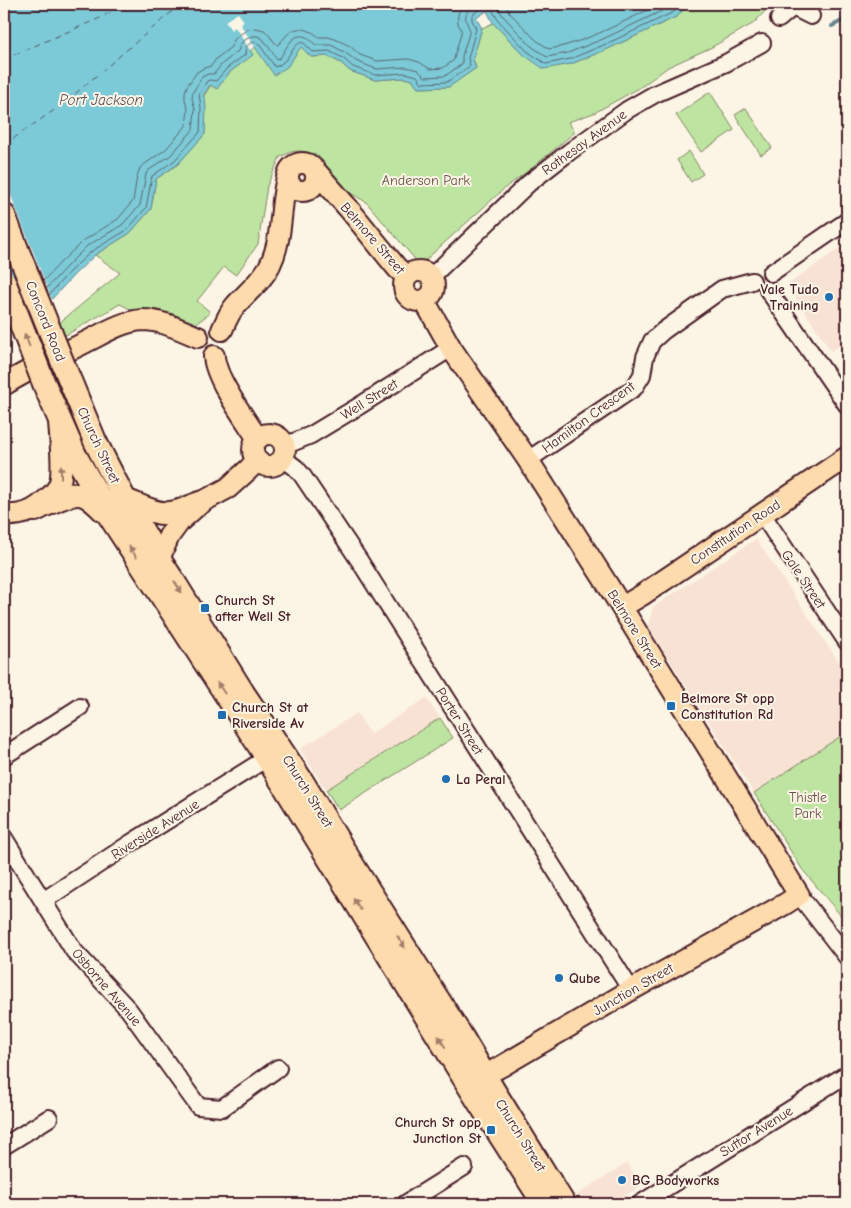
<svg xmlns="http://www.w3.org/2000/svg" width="851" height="1208" viewBox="0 0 851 1208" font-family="'Comic Neue',sans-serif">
<rect width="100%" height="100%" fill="#fcf5e5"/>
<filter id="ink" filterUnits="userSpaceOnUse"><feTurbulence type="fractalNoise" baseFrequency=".02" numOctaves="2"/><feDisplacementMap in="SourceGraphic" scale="10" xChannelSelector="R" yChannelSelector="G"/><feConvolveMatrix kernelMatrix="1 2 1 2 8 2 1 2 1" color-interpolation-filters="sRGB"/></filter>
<g filter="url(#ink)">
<path fill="#f8e2d4" d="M 847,243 L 847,340 L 831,351 L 787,285 Z
M 756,539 L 847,674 L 847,732 L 754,793 L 648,626 L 653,607 Z
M 426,698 L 440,718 L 326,790 L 300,749 L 357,713 L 370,734 Z
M 627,1163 L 641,1186 L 611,1204 L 580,1204 L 575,1196 Z"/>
<path fill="#bde5a1" stroke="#848266" d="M 688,4 L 768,4 L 767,9 L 754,23 L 712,47 L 668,67 L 641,87 L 594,113 L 568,122 L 575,132 L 532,168 L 506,187 L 420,265 L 366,202 L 347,191 L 340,184 L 330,177 L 325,164 L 318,156 L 308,152 L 299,151 L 291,152 L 280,157 L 267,186 L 258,244 L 236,275 L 224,267 L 197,301 L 209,311 L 209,314 L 194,325 L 151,313 L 132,310 L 120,304 L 64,336 L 59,323 L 120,273 L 95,255 L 130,233 L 151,209 L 156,179 L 178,164 L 205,134 L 203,97 L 211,85 L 217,88 L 230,72 L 252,55 L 250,50 L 255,47 L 287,67 L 301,46 L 311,57 L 327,56 L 341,63 L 350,71 L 375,80 L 404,78 L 413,80 L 418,88 L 448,87 L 476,68 L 473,59 L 482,28 L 493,23 L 524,55 L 571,64 L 608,49 L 678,16 Z
M 710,92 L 734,130 L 701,152 L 676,115 Z
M 746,108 L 772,148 L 761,155 L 735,115 Z
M 689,151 L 703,174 L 691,182 L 677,160 Z
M 440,718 L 453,738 L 339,810 L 326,790 Z
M 847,732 L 847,923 L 802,869 L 754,793 Z"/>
<path fill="#7bcad7" stroke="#678692" d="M 4,4 L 688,4 L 678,16 L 608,49 L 571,64 L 544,69 L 524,55 L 493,23 L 487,11 L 476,18 L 482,28 L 473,59 L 476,68 L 449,87 L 418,88 L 413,80 L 404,78 L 375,80 L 350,71 L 341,63 L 327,56 L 311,57 L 301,47 L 287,67 L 274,75 L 255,47 L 250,50 L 253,55 L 230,72 L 217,89 L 210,85 L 203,96 L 205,98 L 206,108 L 205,134 L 178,164 L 156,179 L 151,209 L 130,233 L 95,255 L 74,275 L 50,301 L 28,338 L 12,352 L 4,354 Z"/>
<path fill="#fcf5e5" d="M 238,13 L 244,21 L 240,24 L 255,47 L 250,50 L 235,27 L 231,30 L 225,21 Z
M 4,178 L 53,302 L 39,325 L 4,236 Z
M 4,256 L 34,333 L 30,340 L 12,354 L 9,355 L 4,342 Z"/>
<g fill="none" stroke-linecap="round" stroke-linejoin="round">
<path stroke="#5e6370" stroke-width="1" d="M 496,4 L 503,16 L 531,46 L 547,57 L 568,53 L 603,39 L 670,7 L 674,4
M 505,4 L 509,12 L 536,40 L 549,49 C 586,43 626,20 660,4
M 43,281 L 61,262 L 83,241 L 118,219 L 133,201 L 137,176 L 140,168 L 145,164 L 166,149 L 186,126 L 188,109 L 185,100 L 185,92 L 187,86 L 197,72 L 204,68 L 211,66 L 217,58 L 231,47 L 234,40 L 238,36 L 248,29 L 256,28 L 264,30 L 268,34 L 276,44 L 278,45 C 281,42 283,39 286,36 C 296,24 309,29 319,37 L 328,37 L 335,39 L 350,46 L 360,55 L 377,61 L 408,59 L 419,62 L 430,69 L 443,68 L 454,60 C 455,51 459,43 461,33 C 462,28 461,30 459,26 C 456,18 458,10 464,4
M 46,289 L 66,267 L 87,246 L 122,225 L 140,205 L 146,174 L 149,170 L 171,155 L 193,130 L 195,109 L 192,98 L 193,92 L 202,77 L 208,74 L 214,74 L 222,64 L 238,51 L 240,45 L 243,41 L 252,36 L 258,36 L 263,39 L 277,59 L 280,58 C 286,49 293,31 306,37 C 310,39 313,43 316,45 L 331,45 L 346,53 L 356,61 L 376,69 L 406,67 L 418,70 L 425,77 L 445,76 L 462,64 L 462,56 L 470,30 C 463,16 464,12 477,4
M 49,295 L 70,271 L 92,251 L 127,230 L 146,208 L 152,176 L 175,160 L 200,132 L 201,108 L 199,94 L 207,81 L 210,80 L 216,81 L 227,68 L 245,55 L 246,47 C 250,43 255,40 259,44 L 275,67 C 290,62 291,45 302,42 L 305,44 L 313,52 L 329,51 L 343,58 L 353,67 L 375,75 L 404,73 L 414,75 L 417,76 L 422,83 L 447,82 L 470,66 L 468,58 L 476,29 L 472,20 L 472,15 L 484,6 L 490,7 L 492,9 L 498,20 L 527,51 L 546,64 L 570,59 L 606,44 L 674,12 L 682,4"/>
<path stroke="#678692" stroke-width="4" d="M 832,26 L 844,20 L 847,21"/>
<path stroke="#59525f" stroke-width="1" stroke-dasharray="6 5" stroke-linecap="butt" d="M 4,59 L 100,18 L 125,4
M 4,145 L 63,104 L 181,4"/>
<g stroke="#4a1f2b" stroke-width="20">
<path id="minor" d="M 793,4 L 793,7 L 811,16
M 779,19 L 793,7
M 771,273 L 847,221
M 431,277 L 529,183 L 569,152 L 627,110 L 655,94 L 726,63 L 762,43
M 768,290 L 847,405
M 284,446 L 311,435 L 359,406 L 451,348
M 283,458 L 296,468 L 302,475 L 359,560 L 631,990
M 528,460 L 634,388 L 642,375 L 645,357 L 652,341 L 663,331 L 722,289 L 752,281
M 762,514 L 847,642
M 4,756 L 80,707
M 4,838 L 74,951 L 129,1010 L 198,1106 L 222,1108 L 278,1068
M 799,895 L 847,957
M 43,901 L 131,843 L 267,758
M 4,1146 L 49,1118
M 405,1204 L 464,1167
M 640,1204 L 847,1074"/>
</g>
<g stroke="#4a1f2b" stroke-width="24">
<path id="major" d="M288 177a14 14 0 1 1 28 0a14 14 0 1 1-28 0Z
M 314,169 L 349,209 L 397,268 L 407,277
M404 286a15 15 0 1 1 30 0a15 15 0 1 1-30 0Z
M 424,300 L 451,348 L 528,460 L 609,587 L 799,895 L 785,904 L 631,990 L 502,1066 L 485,1075
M 222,330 C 226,321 229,313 235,306 C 247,292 262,281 270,265 C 284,236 279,204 288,174
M 214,356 C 215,378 245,419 258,439
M 4,385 C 29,369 56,357 82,344 C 101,335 121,321 143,320 C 162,320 181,330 198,337
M253 450a16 16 0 1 1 32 0a16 16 0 1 1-32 0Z
M 4,515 C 17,516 30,513 40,505 C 47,499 56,493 59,485 C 64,474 60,436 59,422
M 159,559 L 169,536 L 180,521 L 200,503 L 228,488 L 249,469 L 257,460
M 622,607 L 642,595 L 847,457"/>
</g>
<g stroke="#4a1f2b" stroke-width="26">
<path id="highway" d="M 4,215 L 17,249
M 66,371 L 95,441 L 125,500 L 159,559 L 173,580 L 244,694 L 302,781 L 354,867 L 462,1037 L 494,1091 L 564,1204
M 45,386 L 75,455 L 110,517 L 267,758 L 478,1101 L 544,1204
M 125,500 C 139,505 155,515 170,513 C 181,512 191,506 200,503
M 35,510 C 47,505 71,490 84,495 C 91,498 97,504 103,510"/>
</g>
<use href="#minor" stroke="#fcf5e5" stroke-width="16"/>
<use href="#major" stroke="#fedbac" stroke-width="20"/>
<use href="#highway" stroke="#fedbac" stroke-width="22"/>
<g stroke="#4a1f2b" stroke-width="26" stroke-linecap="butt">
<path id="highway-bridge" d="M 17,249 L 66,371
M 4,281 L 45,386"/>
</g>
<use href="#highway-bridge" stroke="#fedbac" stroke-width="22"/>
</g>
<defs><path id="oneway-solid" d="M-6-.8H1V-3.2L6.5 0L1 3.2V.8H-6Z" transform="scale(1.25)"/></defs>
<g fill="#a47d6c">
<use href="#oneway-solid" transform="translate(27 340) rotate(-111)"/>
<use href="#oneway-solid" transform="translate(61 472) rotate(-90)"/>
<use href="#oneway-solid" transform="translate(133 552) rotate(-123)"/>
<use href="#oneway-solid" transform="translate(178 587) rotate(58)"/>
<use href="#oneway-solid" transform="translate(221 688) rotate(-123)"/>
<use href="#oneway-solid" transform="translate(357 904) rotate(-122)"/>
<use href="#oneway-solid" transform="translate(401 942) rotate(58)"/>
<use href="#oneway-solid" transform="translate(442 1042) rotate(-122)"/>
</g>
</g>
<g fill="#1f6fb2" stroke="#fcf5e5" stroke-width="2">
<circle cx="829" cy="297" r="5"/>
<rect x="200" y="603" width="10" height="10" rx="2.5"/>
<rect x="666" y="701" width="10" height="10" rx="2.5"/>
<rect x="217" y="710" width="10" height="10" rx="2.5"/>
<circle cx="446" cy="779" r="5"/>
<circle cx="559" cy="978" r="5"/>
<rect x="486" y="1125" width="10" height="10" rx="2.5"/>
<circle cx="622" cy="1180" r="5"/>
</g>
<g text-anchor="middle" stroke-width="4" stroke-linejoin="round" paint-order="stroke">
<g font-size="14" fill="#4a1f2b" stroke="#fcf5e5">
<text transform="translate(584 142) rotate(-36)" y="5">Rothesay Avenue</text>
<text transform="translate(373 238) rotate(49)" y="5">Belmore Street</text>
<text transform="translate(46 321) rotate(68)" y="5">Concord Road</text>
<text transform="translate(369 399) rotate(-32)" y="5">Well Street</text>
<text transform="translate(588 417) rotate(-36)" y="5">Hamilton Crescent</text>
<text transform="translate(99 445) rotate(65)" y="5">Church Street</text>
<text transform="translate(735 532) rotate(-34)" y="5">Constitution Road</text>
<text transform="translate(804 579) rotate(56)" y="5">Gale Street</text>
<text transform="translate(635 629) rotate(58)" y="5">Belmore Street</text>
<text transform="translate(460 721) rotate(58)" y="5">Porter Street</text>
<text transform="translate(308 791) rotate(58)" y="5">Church Street</text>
<text transform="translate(155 829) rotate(-32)" y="5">Riverside Avenue</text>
<text transform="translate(107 987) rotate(49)" y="5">Osborne Avenue</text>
<text transform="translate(633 989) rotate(-30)" y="5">Junction Street</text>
<text transform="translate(756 1131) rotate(-32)" y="5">Suttor Avenue</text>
<text transform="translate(521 1135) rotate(58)" y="5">Church Street</text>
</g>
<g font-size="14" fill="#675048" stroke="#fcf5e5">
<text x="426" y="185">Anderson Park</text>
<text x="808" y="802">Thistle<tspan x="808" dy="16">Park</tspan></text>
</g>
<g font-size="14" font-weight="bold" fill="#4a1f2b" stroke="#fcf5e5" text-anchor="start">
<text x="819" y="294" text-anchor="end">Vale Tudo<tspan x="819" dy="16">Training</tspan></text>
<text x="215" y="605">Church St<tspan x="215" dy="16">after Well St</tspan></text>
<text x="681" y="703">Belmore St opp<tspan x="681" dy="16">Constitution Rd</tspan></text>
<text x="232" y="712">Church St at<tspan x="232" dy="16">Riverside Av</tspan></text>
<text x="456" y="784">La Peral</text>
<text x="569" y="983">Qube</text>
<text x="481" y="1127" text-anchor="end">Church St opp<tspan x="481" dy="16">Junction St</tspan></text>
<text x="632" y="1185">BG Bodyworks</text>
</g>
<g font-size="15" font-style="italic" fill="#59525f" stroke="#fcf5e5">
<text x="101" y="105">Port Jackson</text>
</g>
</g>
<rect width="851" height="1208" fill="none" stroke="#fcf5e5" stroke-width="20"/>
<rect x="10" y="10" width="831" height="1188" fill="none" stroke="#4a1f2b" stroke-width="2" filter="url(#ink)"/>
</svg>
